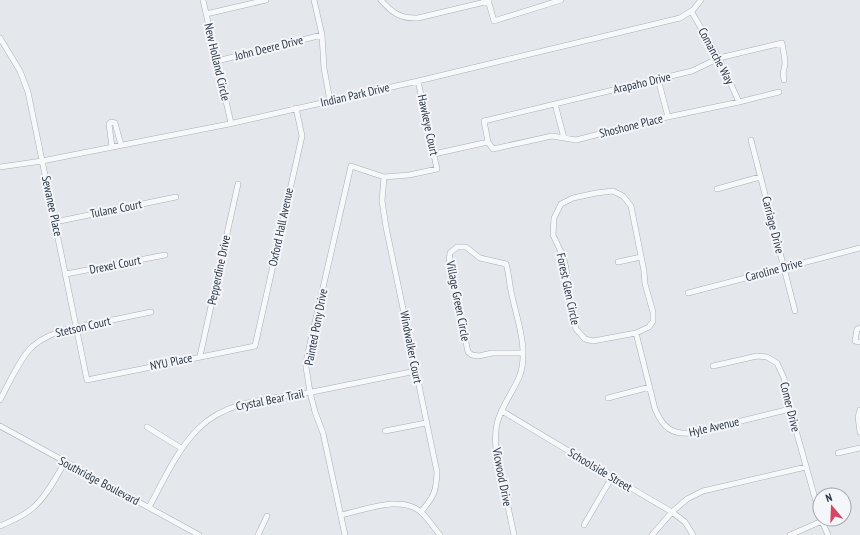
<svg xmlns="http://www.w3.org/2000/svg" width="860" height="535" viewBox="0 0 860 535" font-family="'PT Sans Narrow',sans-serif">
<rect width="100%" height="100%" fill="#e4e8ec"/>
<g fill="none" stroke-linecap="round" stroke-linejoin="round">
<g stroke="#a8afb7" stroke-width="6">
<path id="street" d="M 203,0 L 231,123
M 314,0 L 322,35 L 324,68 L 330,101
M 381,0 C 392,13 401,19 418,18 L 489,1
M 488,0 L 494,21 L 561,0
M 691,11 L 719,58 L 739,102
M 206,14 L 266,0
M 0,38 L 20,71 L 28,92 L 87,380 L 255,346 L 302,136 L 296,108
M 217,61 L 322,35
M 658,79 L 668,117
M 779,92 L 739,102 L 658,119 L 576,140 L 552,136 L 493,149 L 488,142 L 484,121 L 692,71 L 719,58 L 782,43 C 783,50 785,57 785,64 C 784,71 782,72 784,80
M 555,104 L 564,138
M 751,140 L 795,311
M 112,147 L 109,124 L 111,122 L 115,123 L 121,145
M 434,154 L 488,142
M 0,167 L 42,161 L 229,124 L 418,81 L 680,18 L 693,10 L 701,0
M 384,177 L 382,201 L 386,227 L 437,472 C 436,493 434,496 421,512
M 717,189 L 760,177
M 613,191 L 623,196 L 631,206 L 644,271 L 645,284 L 653,312 L 653,321 L 649,327 L 636,333 L 593,341 L 585,339 L 576,329 L 571,312 L 566,268 L 563,256 L 553,235 L 554,218 L 561,204 L 573,198 L 596,193 Z
M 55,222 L 176,197
M 618,262 L 641,257
M 66,274 L 165,255
M 688,293 L 860,248
M 860,328 L 857,329 L 855,341 L 860,342
M 636,333 L 655,409 C 663,428 672,435 693,433 L 790,409
M 200,356 L 238,184
M 713,366 L 757,356 L 767,357 L 777,363 L 784,378 L 790,409 L 820,516
M 608,398 L 650,387
M 0,400 C 8,385 21,356 33,346 C 42,338 53,334 64,330 L 151,312
M 860,410 L 858,417 L 860,432
M 502,411 L 612,477 L 672,512 L 685,522 L 693,535
M 0,426 L 199,535
M 147,427 L 181,448
M 385,431 L 426,423
M 838,453 L 860,448
M 149,507 C 164,480 176,451 199,428 C 228,399 274,399 312,392 C 347,385 381,378 416,371
M 341,515 C 365,510 403,494 422,513 C 429,520 434,528 440,535
M 821,519 L 828,535
M 584,525 L 612,477
M 0,526 C 12,521 26,515 35,506 C 48,494 56,477 65,462
M 258,535 L 267,516
M 345,535 L 323,433 L 315,412 L 310,392 L 306,367 L 307,357 L 351,166 L 384,177 L 409,175 L 437,169 L 418,81
M 514,535 C 510,516 506,497 502,478 C 498,462 494,447 496,430 C 498,410 513,393 520,375 C 529,348 516,317 511,291 C 509,282 509,273 506,264 L 480,258 L 466,247 L 457,247 L 450,253 L 449,261 L 468,352 L 472,355 L 479,356 L 492,353 L 523,353
M 652,535 L 672,512 L 687,499 L 703,491 L 806,467
M 790,535 L 822,521"/>
</g>
<use href="#street" stroke="#f7f8fa" stroke-width="5"/>
</g>
<g text-anchor="middle" stroke-width="4" stroke-linejoin="round" paint-order="stroke">
<g font-size="12" fill="#2a3646" stroke="#f4f6f9">
<text transform="translate(269 48) rotate(-14)" y="4">John Deere Drive</text>
<text transform="translate(716 56) rotate(62)" y="4">Comanche Way</text>
<text transform="translate(217 62) rotate(77)" y="4">New Holland Circle</text>
<text transform="translate(642 83) rotate(-13)" y="4">Arapaho Drive</text>
<text transform="translate(355 95) rotate(-13)" y="4">Indian Park Drive</text>
<text transform="translate(428 125) rotate(78)" y="4">Hawkeye Court</text>
<text transform="translate(631 126) rotate(-14)" y="4">Shoshone Place</text>
<text transform="translate(52 206) rotate(78)" y="4">Sewanee Place</text>
<text transform="translate(116 209) rotate(-11)" y="4">Tulane Court</text>
<text transform="translate(773 225) rotate(76)" y="4">Carriage Drive</text>
<text transform="translate(281 227) rotate(-78)" y="4">Oxford Hall Avenue</text>
<text transform="translate(115 265) rotate(-11)" y="4">Drexel Court</text>
<text transform="translate(219 270) rotate(-78)" y="4">Pepperdine Drive</text>
<text transform="translate(774 270) rotate(-15)" y="4">Caroline Drive</text>
<text transform="translate(568 289) rotate(78)" y="4">Forest Glen Circle</text>
<text transform="translate(458 301) rotate(79)" y="4">Village Green Circle</text>
<text transform="translate(83 327) rotate(-13)" y="4">Stetson Court</text>
<text transform="translate(316 327) rotate(-79)" y="4">Painted Pony Drive</text>
<text transform="translate(411 347) rotate(79)" y="4">Windwalker Court</text>
<text transform="translate(171 362) rotate(-12)" y="4">NYU Place</text>
<text transform="translate(270 400) rotate(-11)" y="4">Crystal Bear Trail</text>
<text transform="translate(790 407) rotate(76)" y="4">Comer Drive</text>
<text transform="translate(714 427) rotate(-13)" y="4">Hyle Avenue</text>
<text transform="translate(600 470) rotate(31)" y="4">Schoolside Street</text>
<text transform="translate(502 477) rotate(79)" y="4">Vicwood Drive</text>
<text transform="translate(99 481) rotate(28)" y="4">Southridge Boulevard</text>
</g>
</g>
<g transform="translate(832 507) rotate(341)"><circle r="19" fill="#f4f6f9" stroke="#a3a9b1"/>
<path d="M0-3L7 15L0 10L-7 15Z" fill="#d54564"/>
<text y="-6" font-size="11" font-weight="bold" text-anchor="middle" fill="#2a3646">N</text>
</g>
</svg>
